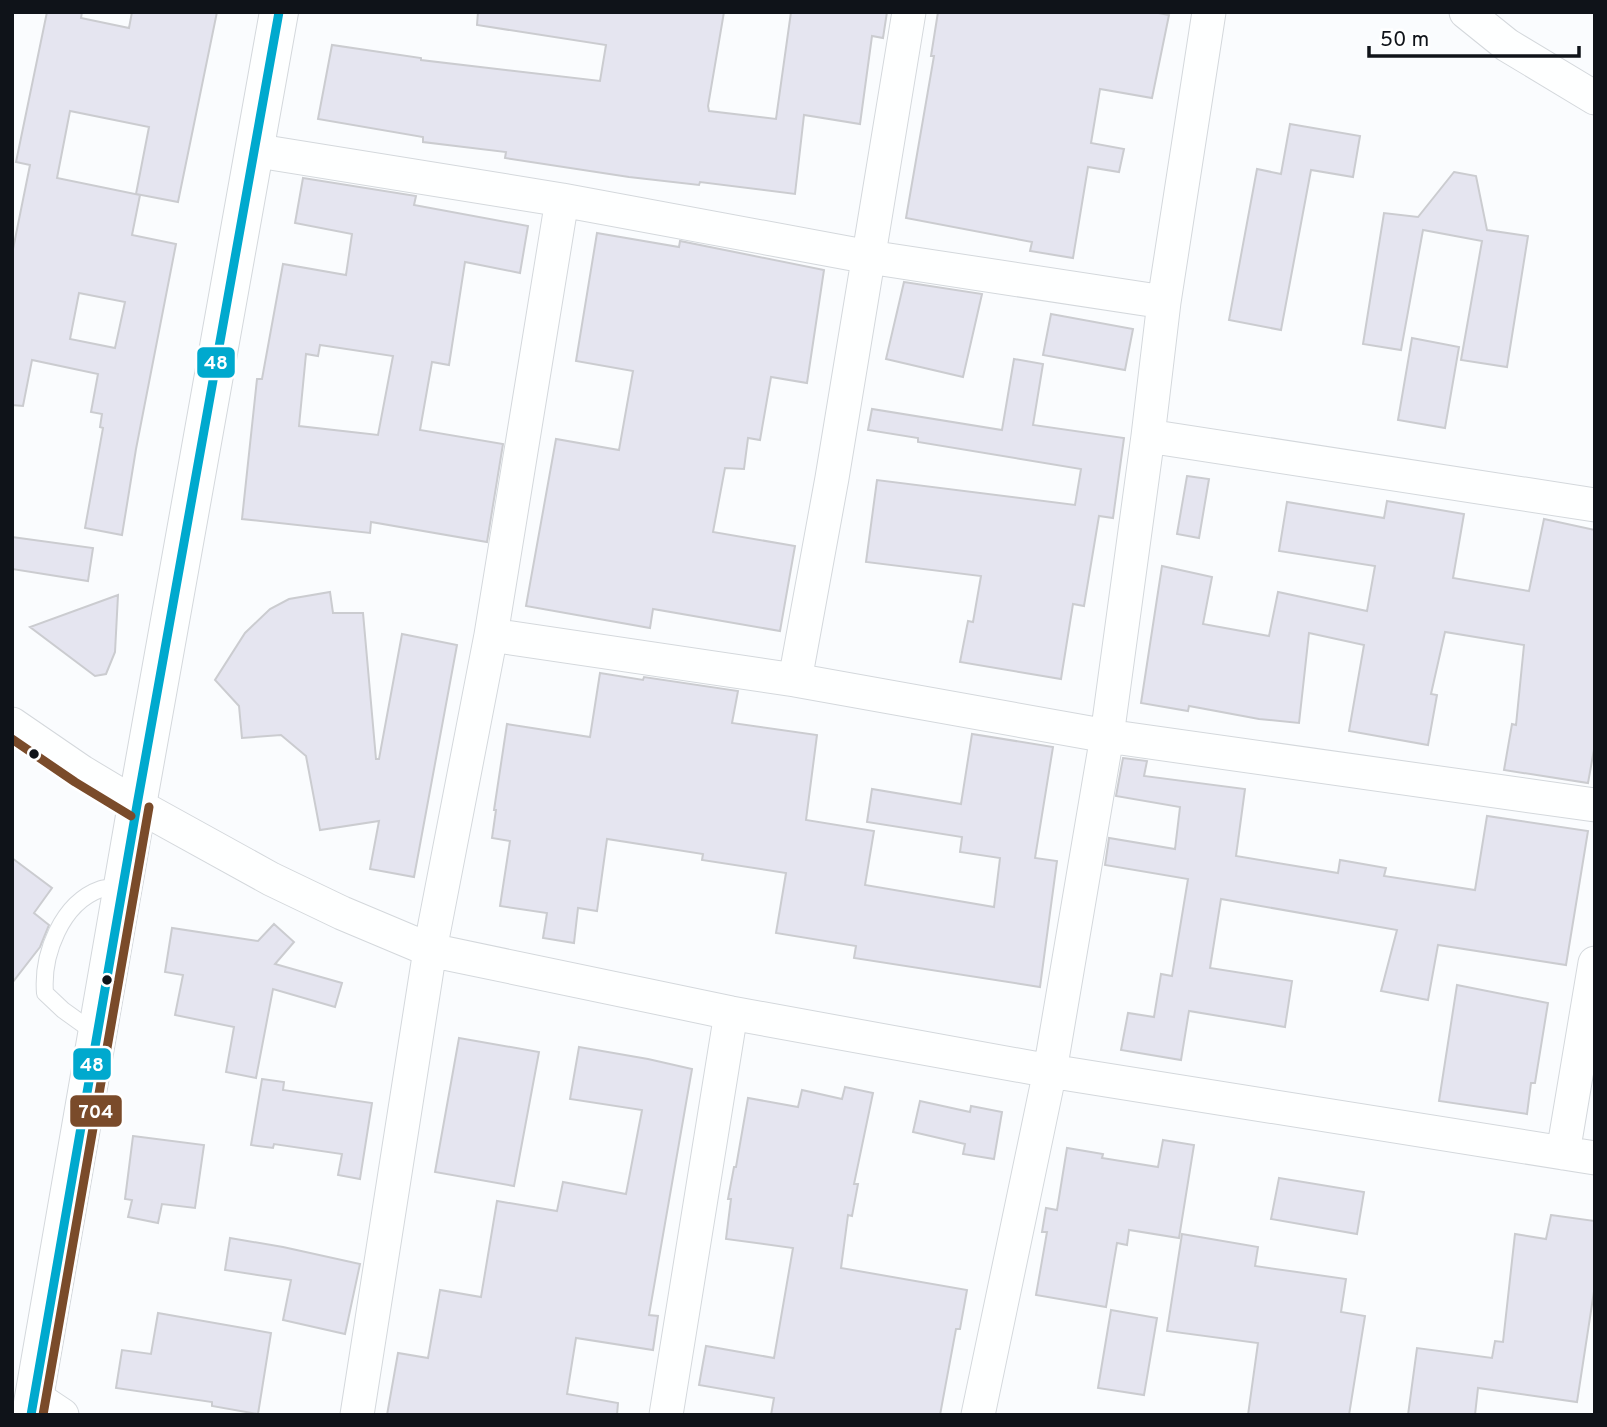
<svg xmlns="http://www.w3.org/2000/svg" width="1607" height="1427" viewBox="0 0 1607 1427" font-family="Overpass,sans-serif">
<rect width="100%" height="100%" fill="#fafcfe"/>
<path fill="#e5e5f0" stroke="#cbccd0" stroke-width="2" fill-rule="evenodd" d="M 47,12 L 82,12 L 81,18 L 129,28 L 132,12 L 217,12 L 178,202 L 136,194 L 149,127 L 70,111 L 57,178 L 140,195 L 132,235 L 176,244 L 136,449 L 122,535 L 85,528 L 103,428 L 100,427 L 102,414 L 91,412 L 98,374 L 32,360 L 23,406 L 12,405 L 12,254 L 30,165 L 16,162 ZM 79,293 L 125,302 L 115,348 L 70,339 Z
M 478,12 L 724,12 L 708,106 L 709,111 L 776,119 L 791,12 L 887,12 L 883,38 L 872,36 L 860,124 L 804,115 L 795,194 L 700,182 L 699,185 L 629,177 L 505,158 L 506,152 L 423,142 L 423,137 L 318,119 L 332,45 L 421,58 L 421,60 L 600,81 L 606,45 L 477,25 Z
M 938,12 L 1153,12 L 1169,15 L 1152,98 L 1100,89 L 1091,143 L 1124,149 L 1119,172 L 1088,167 L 1073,258 L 1030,251 L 1032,242 L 906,218 L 934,56 L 931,56 Z
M 1290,124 L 1360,136 L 1353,177 L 1311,170 L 1281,330 L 1229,320 L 1257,169 L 1281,174 Z
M 1454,172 L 1476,176 L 1487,230 L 1528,236 L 1507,367 L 1461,360 L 1482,241 L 1423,230 L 1401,350 L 1363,344 L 1384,213 L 1418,217 Z
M 303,178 L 416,196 L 414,205 L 528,226 L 520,273 L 465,262 L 449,365 L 432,362 L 420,430 L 503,444 L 487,542 L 371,522 L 370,533 L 242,519 L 257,379 L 262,379 L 283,264 L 346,275 L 352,234 L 295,223 ZM 320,345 L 393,356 L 378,435 L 299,426 L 306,354 L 318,356 Z
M 597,233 L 679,247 L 680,241 L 824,270 L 807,383 L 771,377 L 760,440 L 748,438 L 744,469 L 725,468 L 713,532 L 795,546 L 780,631 L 653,609 L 650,628 L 526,606 L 556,439 L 619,450 L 633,371 L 576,361 Z
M 904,282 L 982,294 L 963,377 L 886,359 Z
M 1051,314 L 1133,329 L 1125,370 L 1043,355 Z
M 1412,338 L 1459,347 L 1445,428 L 1398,420 Z
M 1014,359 L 1043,364 L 1033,425 L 1124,438 L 1113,518 L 1099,516 L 1084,606 L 1073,604 L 1061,679 L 960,662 L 968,621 L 973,622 L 981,576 L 866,562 L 877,480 L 1075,505 L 1081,469 L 918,442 L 918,438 L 868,430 L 872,409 L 1002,430 Z
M 1187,476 L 1209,479 L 1199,538 L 1177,534 Z
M 1387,501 L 1464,514 L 1453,578 L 1529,591 L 1544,519 L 1595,530 L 1595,744 L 1588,783 L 1504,770 L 1512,724 L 1516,725 L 1524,645 L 1445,632 L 1431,694 L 1437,695 L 1428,745 L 1349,731 L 1364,645 L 1309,633 L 1299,723 L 1259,719 L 1189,706 L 1188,711 L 1141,703 L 1162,566 L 1212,577 L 1203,624 L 1269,636 L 1278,592 L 1367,611 L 1375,566 L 1279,551 L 1287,502 L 1384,518 Z
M 12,537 L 93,548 L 88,581 L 12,569 Z
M 330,592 L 333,613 L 363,613 L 376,759 L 379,759 L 402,634 L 457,645 L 414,877 L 370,869 L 379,821 L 320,830 L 306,756 L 281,735 L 242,738 L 239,706 L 215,680 L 245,633 L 270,609 L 289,599 Z
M 118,595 L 115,652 L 106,674 L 95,676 L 30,627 Z
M 600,673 L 643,680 L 644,677 L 738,691 L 732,723 L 817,735 L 806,820 L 874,831 L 865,885 L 994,907 L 1000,858 L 960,852 L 962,837 L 867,822 L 872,789 L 961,804 L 972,734 L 1053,747 L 1035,858 L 1057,861 L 1040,987 L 854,958 L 856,946 L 776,933 L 786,873 L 702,860 L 703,854 L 607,839 L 597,911 L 578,908 L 574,943 L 543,938 L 547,913 L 500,906 L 510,841 L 492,838 L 496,810 L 494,810 L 507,724 L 590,737 Z
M 1123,758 L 1147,761 L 1144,776 L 1245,789 L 1236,856 L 1338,873 L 1340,860 L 1386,868 L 1384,876 L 1475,890 L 1487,816 L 1588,831 L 1566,965 L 1438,945 L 1428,1000 L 1381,991 L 1397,930 L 1221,899 L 1210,968 L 1292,981 L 1285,1027 L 1189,1011 L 1181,1060 L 1121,1050 L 1128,1013 L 1154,1017 L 1161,974 L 1172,976 L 1188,879 L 1105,865 L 1109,838 L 1175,849 L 1180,807 L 1116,796 Z
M 12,858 L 52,888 L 34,913 L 49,925 L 40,947 L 12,983 Z
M 274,924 L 294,942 L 275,964 L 342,983 L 335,1007 L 273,989 L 256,1078 L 226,1072 L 234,1027 L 175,1015 L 183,975 L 165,972 L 172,928 L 258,941 Z
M 1457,985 L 1548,1003 L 1535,1083 L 1531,1083 L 1527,1114 L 1439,1101 Z
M 459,1038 L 539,1052 L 514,1186 L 435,1172 Z
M 579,1047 L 648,1059 L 692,1069 L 649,1315 L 658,1316 L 653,1350 L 576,1338 L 567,1394 L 618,1403 L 617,1415 L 387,1415 L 398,1353 L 428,1358 L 440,1290 L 481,1297 L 497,1201 L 557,1211 L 563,1182 L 626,1194 L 642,1110 L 570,1099 Z
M 262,1079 L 284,1082 L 283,1090 L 372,1103 L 360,1179 L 338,1175 L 342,1154 L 274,1144 L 273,1148 L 251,1145 Z
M 845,1087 L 873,1093 L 854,1184 L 858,1184 L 852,1216 L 848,1215 L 841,1268 L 967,1290 L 960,1329 L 956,1329 L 940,1415 L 771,1415 L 774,1398 L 699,1385 L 706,1346 L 774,1358 L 793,1248 L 726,1239 L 731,1199 L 728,1199 L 734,1167 L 736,1167 L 748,1098 L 798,1107 L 802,1090 L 842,1099 Z
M 920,1101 L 970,1112 L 971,1106 L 1002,1112 L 994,1159 L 963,1154 L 965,1144 L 913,1132 Z
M 133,1136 L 204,1145 L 195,1208 L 162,1204 L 158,1223 L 128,1217 L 132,1200 L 125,1199 Z
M 1163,1140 L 1194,1145 L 1179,1238 L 1129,1230 L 1127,1245 L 1117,1243 L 1106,1307 L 1036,1295 L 1047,1232 L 1042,1232 L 1046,1208 L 1057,1210 L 1067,1148 L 1103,1154 L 1102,1158 L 1158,1167 Z
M 1279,1178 L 1364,1192 L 1357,1234 L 1271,1219 Z
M 1551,1215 L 1595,1221 L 1595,1285 L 1577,1402 L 1478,1388 L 1475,1415 L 1408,1415 L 1417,1348 L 1492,1358 L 1495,1341 L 1503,1342 L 1515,1234 L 1546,1239 Z
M 1182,1234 L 1258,1247 L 1255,1266 L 1346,1279 L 1341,1312 L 1365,1316 L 1349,1415 L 1248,1415 L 1258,1343 L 1167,1331 Z
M 230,1238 L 283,1247 L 360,1264 L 345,1334 L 283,1320 L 291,1280 L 225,1270 Z
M 1111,1310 L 1157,1318 L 1144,1395 L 1098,1388 Z
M 158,1313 L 271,1333 L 258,1414 L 212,1406 L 212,1402 L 116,1388 L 122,1350 L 151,1354 Z"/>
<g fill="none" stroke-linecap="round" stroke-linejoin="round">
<g stroke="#d4d8dc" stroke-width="18">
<path id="service" d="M 95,1033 L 63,1010 L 45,993 C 42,955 61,903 101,889 C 107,887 116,888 122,888"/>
</g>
<g stroke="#d4d8dc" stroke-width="35">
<path id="minor" d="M 1466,12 L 1507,45 L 1595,98
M 253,150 L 562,200 L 869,257 L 1164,302
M 1148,436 L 1595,505
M 491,635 L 795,680 L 1107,736 L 1595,805
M 795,680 L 832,478 L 909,12
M 12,724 L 82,772 L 137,805 L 271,879 L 342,913 L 430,950 L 731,1013 L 1050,1071 L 1595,1158
M 1563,1153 L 1595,963
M 35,1397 L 62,1415
M 357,1415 L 430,950 L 491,635 L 562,200
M 666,1415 L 731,1013
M 978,1415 L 1050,1071 L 1107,736 L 1148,436 L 1164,302 L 1209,12"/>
</g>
<g stroke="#d4d8dc" stroke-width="40">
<path id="tertiary" d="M 31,1415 L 137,805 L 279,12"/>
</g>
<use href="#service" stroke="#feffff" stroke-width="16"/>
<use href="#minor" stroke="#feffff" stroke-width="33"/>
<use href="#tertiary" stroke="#feffff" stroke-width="38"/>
<g stroke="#fff" stroke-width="14">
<path id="bus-1" d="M 31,1415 L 137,805 L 279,12"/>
</g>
<g stroke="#fff" stroke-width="14">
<path id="bus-2" d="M 12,739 L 75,782 L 131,816
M 43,1415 L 149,807"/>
</g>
<use href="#bus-1" stroke="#00a9ce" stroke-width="9"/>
<use href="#bus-2" stroke="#7a4b2a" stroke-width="9"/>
</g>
<g fill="#0f1319" stroke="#fff" stroke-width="2.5">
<circle cx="34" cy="754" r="6"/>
<circle cx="107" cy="980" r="6"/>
</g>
<g stroke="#fff" stroke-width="2.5">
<rect x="196" y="346" width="40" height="33" rx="7" fill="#00a9ce"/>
<rect x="72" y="1047" width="40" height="34" rx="7" fill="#00a9ce"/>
<rect x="69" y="1094" width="54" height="34" rx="7" fill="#7a4b2a"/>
</g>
<g font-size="19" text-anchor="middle" font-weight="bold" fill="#fff">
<text x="216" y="369">48</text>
<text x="92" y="1071">48</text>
<text x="96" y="1118">704</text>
</g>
<rect width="1607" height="1427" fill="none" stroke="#0f1319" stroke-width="28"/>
<path d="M1369 46v10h210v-10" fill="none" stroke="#0f1319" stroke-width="3.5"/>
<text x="1380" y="46" font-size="21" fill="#0f1319" stroke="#ffffff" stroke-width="5" paint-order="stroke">50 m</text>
</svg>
